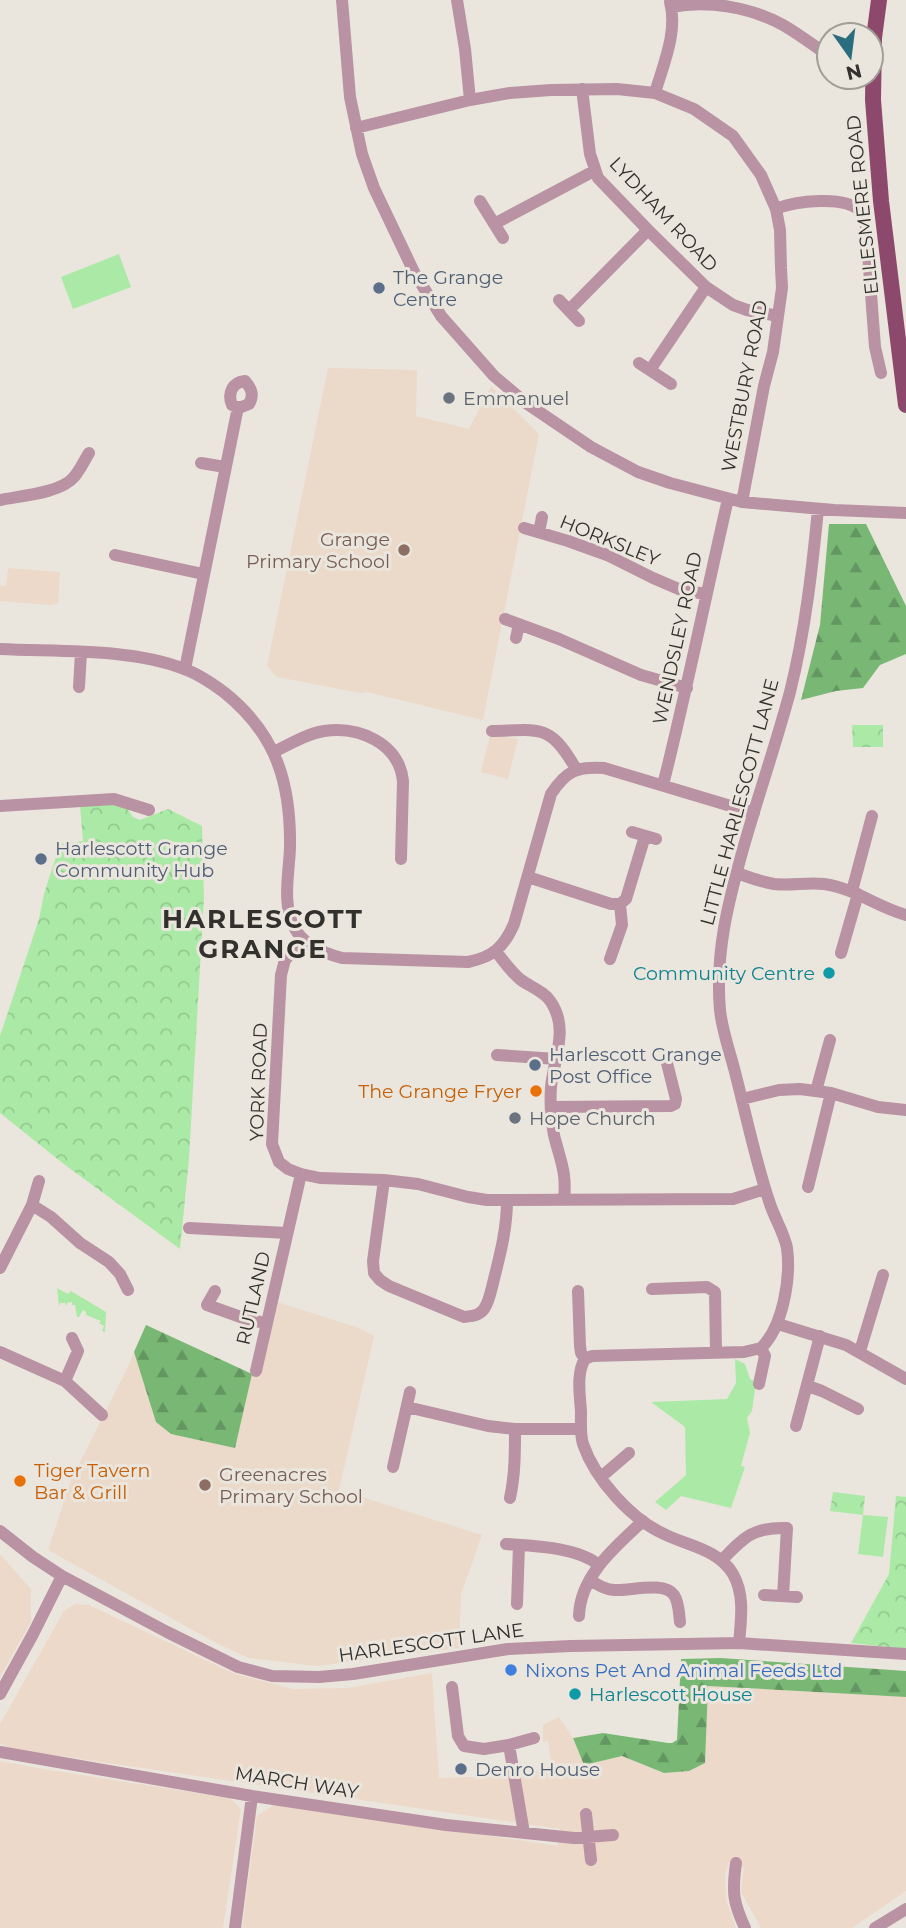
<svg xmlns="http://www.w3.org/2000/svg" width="906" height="1928" viewBox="0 0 906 1928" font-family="Montserrat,sans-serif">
<defs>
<pattern id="forest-firs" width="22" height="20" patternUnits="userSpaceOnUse" patternTransform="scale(1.75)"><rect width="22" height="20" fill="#78b874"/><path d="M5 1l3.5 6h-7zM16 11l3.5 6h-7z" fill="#639660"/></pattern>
<pattern id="park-crowns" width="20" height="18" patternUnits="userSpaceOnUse" patternTransform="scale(1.75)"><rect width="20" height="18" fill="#abeaa6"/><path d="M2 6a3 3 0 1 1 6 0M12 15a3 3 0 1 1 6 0" fill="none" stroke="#94c98f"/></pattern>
</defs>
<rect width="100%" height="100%" fill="#ebe6dd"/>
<path fill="#ecd9c9" d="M 8,568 L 60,572 L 58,603 L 51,605 L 0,601 L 0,585 L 6,586 Z
M 490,735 L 518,739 L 508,779 L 481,772 Z
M 0,1554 L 31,1589 L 31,1622 L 0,1677 Z
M 75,1604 L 89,1605 L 235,1674 L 293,1689 L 348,1688 L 432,1673 L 439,1778 L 504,1776 L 552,1768 L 548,1741 L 543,1742 L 543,1725 L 559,1717 L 573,1738 L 584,1765 L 622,1756 L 664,1773 L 689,1771 L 705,1763 L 707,1686 L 906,1697 L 906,1891 L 852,1928 L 761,1928 L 741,1892 L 744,1867 L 729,1862 L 725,1874 L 726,1900 L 736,1928 L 242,1928 L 257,1816 L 275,1804 L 558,1846 L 560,1829 L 12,1749 L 0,1743 L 0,1724 L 64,1611 Z
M 0,1761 L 49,1770 L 230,1798 L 241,1809 L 223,1928 L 0,1928 Z"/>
<path fill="#ebd9c9" d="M 328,368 L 417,370 L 416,416 L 469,429 L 491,386 L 539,434 L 483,720 L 367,692 L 361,693 L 277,677 L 267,666 Z
M 277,1302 L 359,1328 L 374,1336 L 339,1490 L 482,1535 L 461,1594 L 459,1648 L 317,1666 L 249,1658 L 218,1644 L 48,1550 L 71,1480 L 125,1373 L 146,1325 L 258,1377 Z"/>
<path fill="#abeaa6" d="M 119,254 L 131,287 L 73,309 L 61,277 Z
M 57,1288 L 68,1294 L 71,1291 L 106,1312 L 105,1332 L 102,1331 L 104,1326 L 99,1323 L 101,1321 L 86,1315 L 86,1312 L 83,1310 L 79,1317 L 77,1317 L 75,1305 L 72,1305 L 72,1302 L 67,1303 L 67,1306 L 65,1303 L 60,1303 L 59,1307 Z
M 735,1359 L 745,1364 L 750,1379 L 756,1382 L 752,1411 L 747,1418 L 750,1433 L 741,1466 L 745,1467 L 731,1508 L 681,1496 L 666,1510 L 655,1502 L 686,1475 L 685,1427 L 651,1402 L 727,1399 L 736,1383 Z
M 863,1515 L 888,1517 L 883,1557 L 858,1554 Z"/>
<path fill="url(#forest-firs)" d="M 829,524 L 866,524 L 906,606 L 906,654 L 880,665 L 863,688 L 836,691 L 801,700 L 820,625 Z
M 146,1325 L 252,1374 L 235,1448 L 171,1434 L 156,1422 L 134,1352 Z
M 721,1658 L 906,1671 L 906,1697 L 708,1686 L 705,1763 L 689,1771 L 664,1773 L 622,1756 L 584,1765 L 573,1738 L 603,1733 L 668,1743 L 672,1743 L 677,1740 L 681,1659 Z"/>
<path fill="url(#park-crowns)" d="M 852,725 L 883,725 L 883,747 L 853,747 Z
M 123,803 L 133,817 L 140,820 L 168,809 L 202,826 L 204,898 L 189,1159 L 180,1249 L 65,1165 L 0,1113 L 0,1036 L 39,919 L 44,894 L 60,844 L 83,841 L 80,806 Z
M 833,1492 L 865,1496 L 863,1515 L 830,1511 Z
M 896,1496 L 906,1497 L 906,1649 L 851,1643 L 889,1574 Z"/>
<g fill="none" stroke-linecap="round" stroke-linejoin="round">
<path stroke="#b992a3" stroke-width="12" d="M 342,0 L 350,97 L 362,154 L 374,188 L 414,272 L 441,316 L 494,376 L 526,403 L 591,447 L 638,472 L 670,483 L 742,502 L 834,510 L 906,513
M 457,0 L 465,49 L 470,100
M 671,7 C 708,0 750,7 783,25 C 799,34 814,46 829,56
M 582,89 L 590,154 L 598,178 L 648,230 L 706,287 L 733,305 L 747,310 L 778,316
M 655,93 C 663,65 678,32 670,2
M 356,128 L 470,100 L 510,93 L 551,90 L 617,89 L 655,93 L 694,109 L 733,136 L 761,175 L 776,209 L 780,230 L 781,268 L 782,288 L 773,352 L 764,386 L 742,502
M 480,201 L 503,238
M 776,209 C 795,201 845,195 860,211 C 864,216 865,221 866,227 L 875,347 L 881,373
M 494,224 L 594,171
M 559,300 L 579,321
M 569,310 L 648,230
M 639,363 L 671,384
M 650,370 L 706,287
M 245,381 C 252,389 254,395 249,404 L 239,408 L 232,405 C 227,393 233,382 245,381 Z
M 201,463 L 225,467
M 0,500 C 20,496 61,493 74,477 C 80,470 84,461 89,453
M 524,528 L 568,541 L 607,555 L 653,578 L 681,590 L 706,594
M 539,532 L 542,517
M 115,555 L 203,574
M 505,619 L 559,639 L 641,675 L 687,688
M 516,638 L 519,624
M 0,649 C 57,652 132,648 184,669 C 199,674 213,684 225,693 C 277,735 291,784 290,848 C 289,873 282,904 294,927 C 303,945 323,953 342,958 L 468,962 C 493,957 504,947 514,924 L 551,794 C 566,771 577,766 604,768 L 754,813
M 185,669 L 238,407
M 79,687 L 81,652
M 492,731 C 540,730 550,723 576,769
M 274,752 C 290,744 306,734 324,731 C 359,726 399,743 403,781 L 401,859
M 663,785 C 687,690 706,594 728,499
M 0,806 L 114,799 L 149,810
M 632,832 L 656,839
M 737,873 C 748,877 761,882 774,884 C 790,886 807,882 824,884 C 854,888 877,907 906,915
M 528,877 L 611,904 L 620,904
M 852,891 L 872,816
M 303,939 L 285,960 L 281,975 L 272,1144 L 279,1162 L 288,1169 L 301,1174 L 320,1178 L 384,1180 L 418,1184 L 468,1197 L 487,1200 L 733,1199 L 765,1189
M 496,951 C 504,962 511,972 521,980 C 531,987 545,992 551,1002 C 569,1029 554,1058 551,1087 C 550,1102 551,1120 554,1135 C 560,1160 567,1172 564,1199
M 841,953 L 858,894
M 610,959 L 622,925 L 620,904 L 626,899 L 645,836
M 497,1055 L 557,1059
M 816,1091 L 830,1040
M 742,1099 L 779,1090 L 800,1089 L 831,1093 L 878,1107 L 906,1110
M 551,1107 L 671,1106 L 675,1104 L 676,1099 L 666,1059
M 384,1180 L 373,1261 L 374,1273 L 380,1280 L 389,1286 L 464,1317 C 471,1316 479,1316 484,1309 C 489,1302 491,1291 493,1283 C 500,1255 507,1229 507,1200
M 808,1187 L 831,1093
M 32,1205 L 51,1217 L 80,1243 L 109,1262 L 120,1274 L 128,1290
M 189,1228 L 287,1233
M 0,1268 L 32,1205 L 39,1181
M 652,1289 L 707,1287 L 715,1292 L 716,1352
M 215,1291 L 207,1305 L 249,1320 L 267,1323
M 578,1291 L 580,1346 L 581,1353 L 585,1359
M 778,1324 L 846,1345 L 906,1379
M 860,1351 L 883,1275
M 0,1352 L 65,1381 L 102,1415
M 585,1359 C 576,1373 580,1395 581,1412 C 581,1422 580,1434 583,1444 C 595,1479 631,1519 664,1534 C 688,1546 718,1549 733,1574 C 745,1595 741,1620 739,1643
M 585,1359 L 592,1356 L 744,1352 L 761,1348
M 256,1371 L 301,1174
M 65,1381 L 78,1351 L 72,1338
M 759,1384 L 765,1356 L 761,1348 C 783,1327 791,1278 787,1248 C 784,1233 775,1219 770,1204 C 756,1163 747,1119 736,1076 C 731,1055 722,1031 720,1010 C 715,953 728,903 743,849 C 758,796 776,744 790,692 C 805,632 812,571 818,509
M 808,1386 L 822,1391 L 858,1409
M 407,1407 L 488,1426 L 515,1429 L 581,1429
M 796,1426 L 820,1336
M 393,1467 L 410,1392
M 601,1477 L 629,1453
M 510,1498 C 515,1475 515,1453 515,1429
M 0,1531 L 33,1557 L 62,1576 L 167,1632 L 238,1667 L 272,1676 L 319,1677 L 353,1674 L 508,1649 L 571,1646 L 739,1643 L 906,1654
M 506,1544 C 534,1546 577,1547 599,1565
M 722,1560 C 744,1537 753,1527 787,1528 L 783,1596
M 590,1580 C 598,1585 606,1590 615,1590 C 630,1591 664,1581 674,1595 C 679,1602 679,1614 680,1622
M 764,1595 L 797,1597
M 517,1604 L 519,1545
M 579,1616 C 580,1576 615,1547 643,1521
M 452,1687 L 458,1736 L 464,1746 L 484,1749 L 509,1745 L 524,1833
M 0,1694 L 33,1634 L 62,1576
M 509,1745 L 534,1738
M 0,1752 L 252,1796 L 446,1825 L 574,1838 L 613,1835
M 586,1814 L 591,1860
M 736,1863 C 732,1892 733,1902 745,1928
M 235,1928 L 252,1796
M 875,1928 L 906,1909"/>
<path stroke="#8d496b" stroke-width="16" d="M 879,0 L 874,38 L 873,100 L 881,201 L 906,405"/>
</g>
<g fill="#5c6f8a" stroke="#ebe6dd" stroke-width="2.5">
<circle cx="379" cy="288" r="7"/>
<circle cx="41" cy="859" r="7"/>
<circle cx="535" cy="1065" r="7"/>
<circle cx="461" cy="1769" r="7"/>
</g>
<g fill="#6b7280" stroke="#ebe6dd" stroke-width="2.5">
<circle cx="449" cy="398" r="7"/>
<circle cx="515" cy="1118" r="7"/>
</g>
<g fill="#8d6e63" stroke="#ebe6dd" stroke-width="2.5">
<circle cx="404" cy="550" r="7"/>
<circle cx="205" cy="1485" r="7"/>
</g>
<g fill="#0f9aa8" stroke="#ebe6dd" stroke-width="2.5">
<circle cx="829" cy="973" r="7"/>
<circle cx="575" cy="1694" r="7"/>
</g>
<g fill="#e8710a" stroke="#ebe6dd" stroke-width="2.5">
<circle cx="536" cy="1091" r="7"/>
<circle cx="20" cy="1481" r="7"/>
</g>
<circle fill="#3f7fe0" stroke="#ebe6dd" stroke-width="2.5" cx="511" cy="1670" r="7"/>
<g text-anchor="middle" stroke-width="6" stroke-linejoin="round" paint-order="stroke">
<g font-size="19" fill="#33312e" stroke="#ebe6dd">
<text transform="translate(862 205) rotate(-96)" y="7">ELLESMERE ROAD</text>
<text transform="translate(664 214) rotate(47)" y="7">LYDHAM ROAD</text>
<text transform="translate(744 386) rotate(-79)" y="7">WESTBURY ROAD</text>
<text transform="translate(610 540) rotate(22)" y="7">HORKSLEY</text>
<text transform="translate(677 638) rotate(-78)" y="7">WENDSLEY ROAD</text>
<text transform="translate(739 802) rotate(-75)" y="7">LITTLE HARLESCOTT LANE</text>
<text transform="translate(258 1082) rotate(-88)" y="7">YORK ROAD</text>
<text transform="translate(253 1298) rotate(-77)" y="7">RUTLAND</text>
<text transform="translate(431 1642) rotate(-8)" y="7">HARLESCOTT LANE</text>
<text transform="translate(297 1782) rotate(9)" y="7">MARCH WAY</text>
</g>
<g font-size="19" fill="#4e5e75" stroke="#ebe6dd" text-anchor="start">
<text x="393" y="284">The Grange<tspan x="393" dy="22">Centre</tspan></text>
<text x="55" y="855">Harlescott Grange<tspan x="55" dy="22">Community Hub</tspan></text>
<text x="549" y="1061">Harlescott Grange<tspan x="549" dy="22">Post Office</tspan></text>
<text x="475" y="1776">Denro House</text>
</g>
<g font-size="19" fill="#5b616d" stroke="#ebe6dd" text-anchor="start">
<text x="463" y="405">Emmanuel</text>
<text x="529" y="1125">Hope Church</text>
</g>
<g font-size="19" fill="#785e54" stroke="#ebe6dd" text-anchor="end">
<text x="390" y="546">Grange<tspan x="390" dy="22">Primary School</tspan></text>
<text x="219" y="1481" text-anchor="start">Greenacres<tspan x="219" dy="22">Primary School</tspan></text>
</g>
<g font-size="19" fill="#0d838f" stroke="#ebe6dd" text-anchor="end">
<text x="815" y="980">Community Centre</text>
<text x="589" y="1701" text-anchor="start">Harlescott House</text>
</g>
<g font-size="19" fill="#c56008" stroke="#ebe6dd" text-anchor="end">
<text x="522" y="1098">The Grange Fryer</text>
<text x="34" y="1477" text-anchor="start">Tiger Tavern<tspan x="34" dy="22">Bar &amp; Grill</tspan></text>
</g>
<g font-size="19" fill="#366cbe" stroke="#ebe6dd" text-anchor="start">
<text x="525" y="1677">Nixons Pet And Animal Feeds Ltd</text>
</g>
<g font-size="26" font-weight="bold" letter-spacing="2" fill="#33312e" stroke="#ebe6dd">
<text x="263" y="928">HARLESCOTT<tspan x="263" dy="30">GRANGE</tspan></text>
</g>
</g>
<g transform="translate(850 56) rotate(166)"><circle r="33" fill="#ebe6dd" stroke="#a19e97" stroke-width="2"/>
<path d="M0-5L12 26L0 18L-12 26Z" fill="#296d7e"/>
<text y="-10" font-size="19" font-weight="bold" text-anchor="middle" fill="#33312e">N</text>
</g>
</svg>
